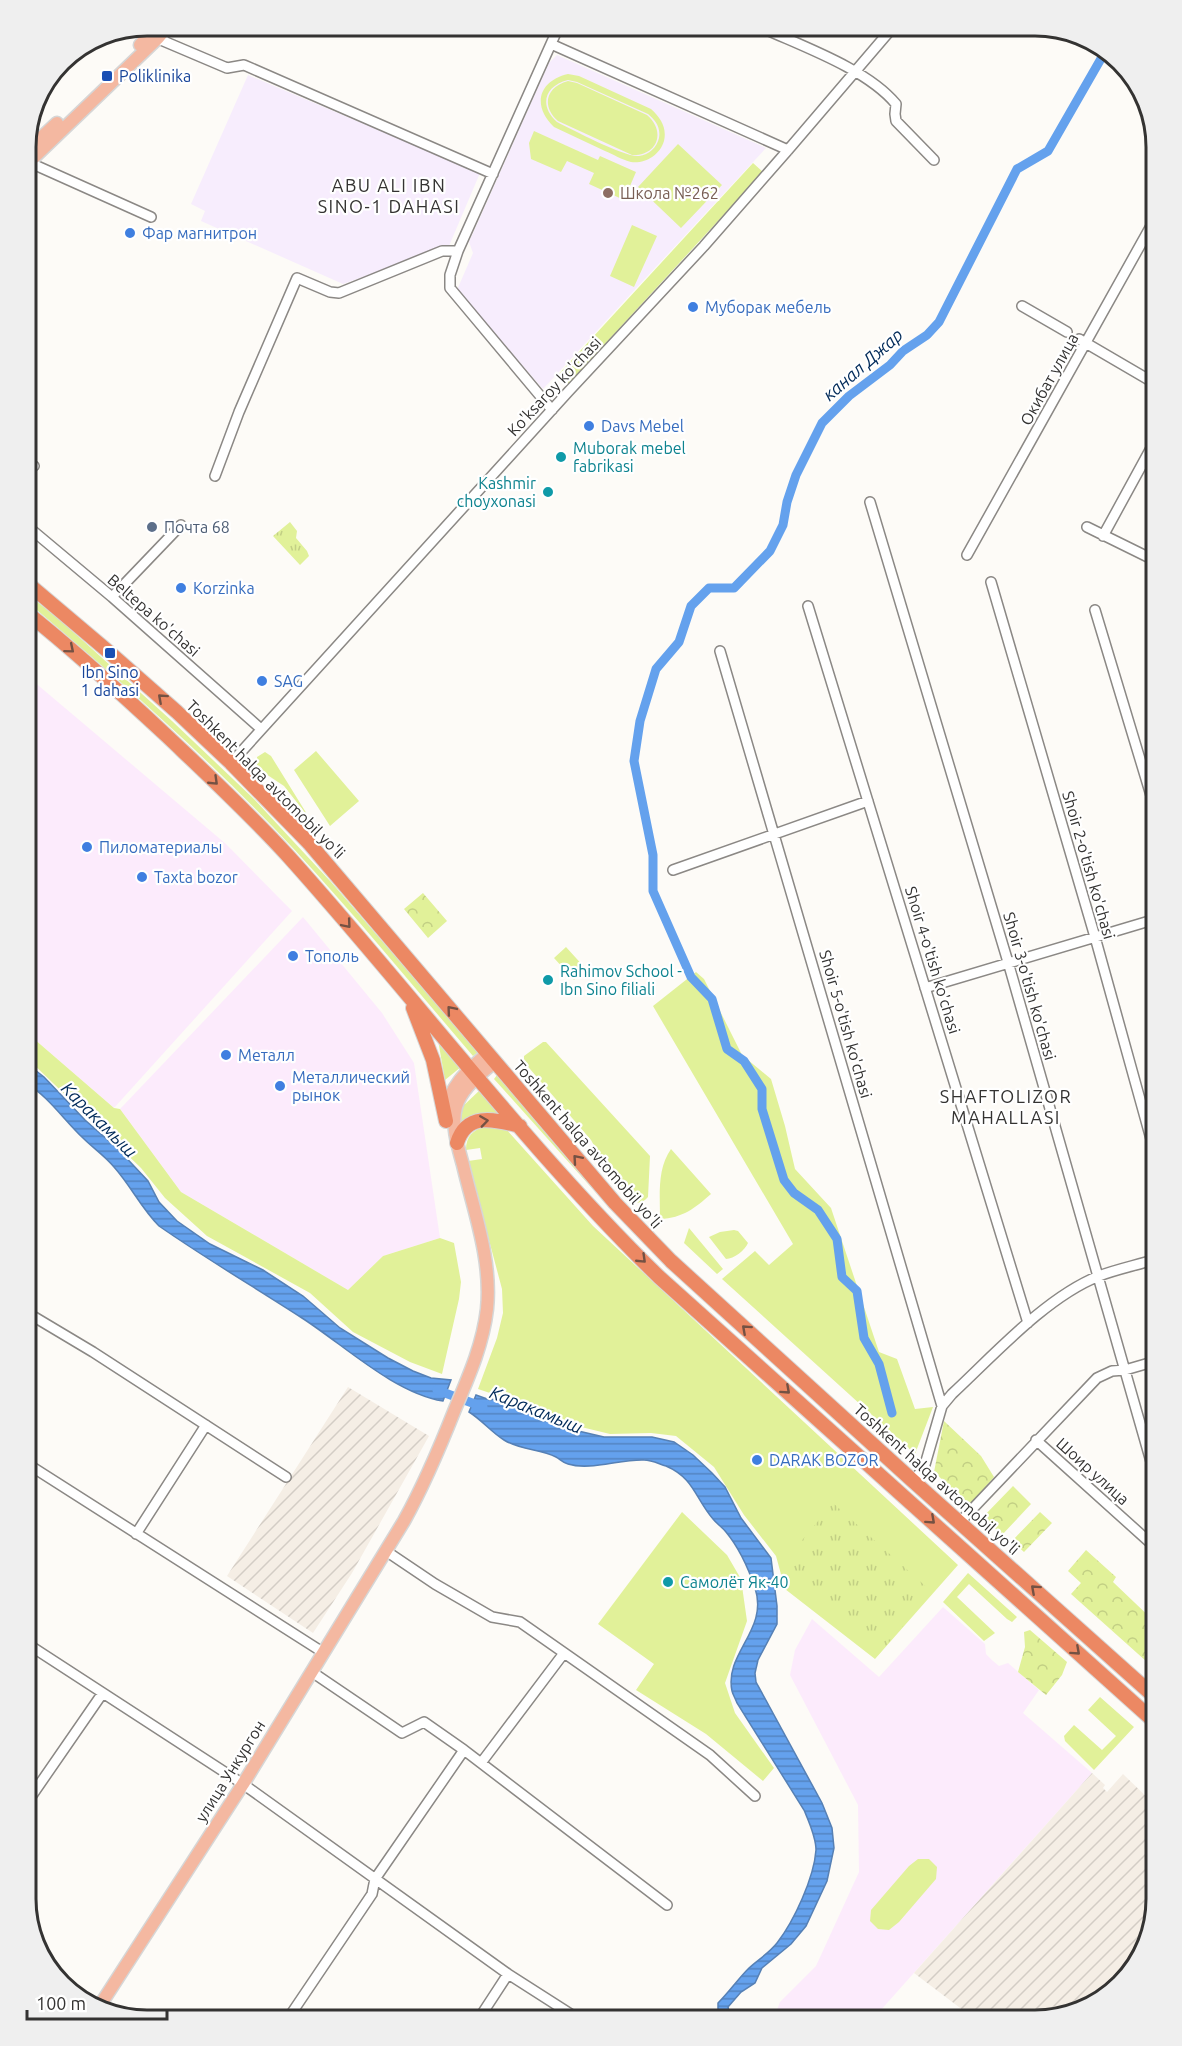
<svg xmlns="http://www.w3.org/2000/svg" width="1182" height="2046" viewBox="0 0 1182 2046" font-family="Ubuntu,sans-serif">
<defs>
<pattern id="industrial-furrows" width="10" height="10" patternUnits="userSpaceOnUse" patternTransform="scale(1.5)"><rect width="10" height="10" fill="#f5eee5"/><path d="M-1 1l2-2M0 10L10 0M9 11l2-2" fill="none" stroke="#d3cdc5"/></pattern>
<pattern id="forest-crowns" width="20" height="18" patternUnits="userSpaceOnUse" patternTransform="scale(1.5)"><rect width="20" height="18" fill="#e1f199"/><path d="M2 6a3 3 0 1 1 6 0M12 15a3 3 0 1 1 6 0" fill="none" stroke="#c2cf84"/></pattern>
<pattern id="park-tufts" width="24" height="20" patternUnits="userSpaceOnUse" patternTransform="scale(1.5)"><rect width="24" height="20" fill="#e1f199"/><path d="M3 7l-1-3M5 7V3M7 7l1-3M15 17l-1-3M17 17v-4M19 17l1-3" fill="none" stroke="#c2cf84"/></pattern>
<pattern id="water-rules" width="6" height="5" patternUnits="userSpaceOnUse" patternTransform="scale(1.5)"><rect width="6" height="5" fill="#64a1ed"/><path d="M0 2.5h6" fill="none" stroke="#5384c1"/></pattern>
</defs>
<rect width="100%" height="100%" fill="#fdfbf7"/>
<path fill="#fcebfc" d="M 26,675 L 226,844 L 292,911 L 114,1108 L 26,1032 Z
M 303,917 L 382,1013 L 414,1063 L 440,1238 L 383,1256 L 348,1290 L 181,1192 L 120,1109 Z
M 943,1607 L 985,1644 L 986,1654 L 993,1661 L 999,1666 L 1008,1663 L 1039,1690 L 1023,1713 L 1092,1773 L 872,2020 L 773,2020 L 780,2002 L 816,1966 L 859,1872 L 858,1805 L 790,1675 L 795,1650 L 812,1619 L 879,1677 Z"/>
<path fill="url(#industrial-furrows)" d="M 348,1387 L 429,1436 L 352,1573 L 313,1633 L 227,1576 Z
M 1092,1773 L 1105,1785 L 1103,1788 L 1107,1792 L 1123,1774 L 1156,1806 L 1156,1899 L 1136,1966 L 1088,2008 L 1035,2020 L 976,2020 L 914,1973 Z"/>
<path fill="#f7edfd" d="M 557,55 L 766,148 L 543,389 L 457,290 L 473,253 L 469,242 L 549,63 Z
M 248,75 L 480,173 L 449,246 L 343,284 L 201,221 L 205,211 L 191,204 Z"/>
<path fill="#e1f199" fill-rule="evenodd" d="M 568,74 L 579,76 L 651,109 C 661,118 667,128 664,141 C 660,155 645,164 631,162 C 622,160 613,154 605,151 C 588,143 571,135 554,127 C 532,106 538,81 568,74 ZM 568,80 L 577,82 L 648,114 C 655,120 661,127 659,138 C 657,147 649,155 639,156 C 626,158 573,130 557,122 C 539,106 544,86 568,80 Z
M 568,81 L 577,83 L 647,115 C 666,131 658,156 632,155 L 558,121 C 541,106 546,87 568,81 Z
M 534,131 L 598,160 L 600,156 L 636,172 L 624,200 L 589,184 L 594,173 L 567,161 L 561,172 L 531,159 L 529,143 Z
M 678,144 L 722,185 L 681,228 L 638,187 Z
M 753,163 L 763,172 L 568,384 L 558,375 Z
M 632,225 L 657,236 L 634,287 L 610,276 Z
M 26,593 L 60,620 L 172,721 L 254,799 L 331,882 L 478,1052 L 473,1056 C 407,979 343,900 273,827 C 196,747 111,672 26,601 Z
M 316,751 L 359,801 L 330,826 L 294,770 Z
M 265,752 L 271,756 L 310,819 L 284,786 L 263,772 L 257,765 L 257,757 Z
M 566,947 L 586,969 L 574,980 L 554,958 Z
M 696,972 L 704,979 L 742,1055 L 771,1079 L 785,1126 L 795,1169 L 831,1208 L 879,1352 L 897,1359 L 915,1409 L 933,1407 L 915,1454 L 722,1279 L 755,1251 L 769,1265 L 793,1244 L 653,1006 Z
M 26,1032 L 114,1108 L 120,1109 L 181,1192 L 348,1290 L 383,1256 L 440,1238 L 454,1243 L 461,1282 L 459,1299 L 442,1374 L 410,1362 L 353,1332 L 310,1293 L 207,1236 L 165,1198 L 141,1168 L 26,1057 Z
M 438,1040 L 461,1067 L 445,1080 Z
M 543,1042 L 546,1042 L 650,1156 L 648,1197 C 643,1203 637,1204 629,1202 L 608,1171 L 591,1140 L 524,1062 L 524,1056 Z
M 497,1075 L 598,1195 L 494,1079 Z
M 481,1089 L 499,1114 C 484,1113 472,1113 460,1124 L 461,1108 Z
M 486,1126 L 506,1129 L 593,1226 L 958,1565 L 875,1659 L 785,1589 L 776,1556 L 744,1515 L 714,1467 L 676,1436 L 651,1433 L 610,1434 L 573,1425 L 556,1415 L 478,1389 L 497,1338 L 503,1313 L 502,1289 L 468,1161 L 482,1159 L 480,1148 L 466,1150 C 466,1136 473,1130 486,1126 Z
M 671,1149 L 711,1194 C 695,1208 683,1218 660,1219 C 660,1195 657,1169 671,1149 Z
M 689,1228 L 723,1269 L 717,1274 L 684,1243 Z
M 734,1230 L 738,1231 L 748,1243 C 745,1250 734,1259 726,1259 L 709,1237 L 720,1232 Z
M 682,1512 L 727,1555 L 741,1579 L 747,1621 L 725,1683 L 735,1713 L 774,1768 L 763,1781 L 706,1734 L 636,1690 L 654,1664 L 598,1624 Z
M 968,1573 L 1017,1617 L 1012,1622 L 1007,1619 L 969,1584 L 957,1597 L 995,1633 L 984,1641 L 943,1602 Z
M 1100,1697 L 1134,1727 L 1094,1770 L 1065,1741 L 1064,1736 L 1074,1725 L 1102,1750 L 1116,1736 L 1088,1710 Z
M 918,1859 L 929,1859 L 937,1867 L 936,1879 L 899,1922 L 889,1930 L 878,1929 L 870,1921 L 871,1910 L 909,1866 Z"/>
<path fill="url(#forest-crowns)" d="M 423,893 L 447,921 L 428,938 L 404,909 Z
M 944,1421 L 981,1456 L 994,1477 L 970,1505 L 934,1472 Z
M 1013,1486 L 1031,1504 L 1002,1535 L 983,1517 Z
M 1040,1512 L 1052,1523 L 1024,1552 L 1012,1541 Z
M 1086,1550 L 1116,1577 L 1113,1582 L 1156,1623 L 1156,1670 L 1071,1594 L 1081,1583 L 1068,1571 Z
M 1030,1630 L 1067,1662 L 1062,1675 L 1046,1695 L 1018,1672 L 1025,1647 L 1024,1632 Z"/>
<path fill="url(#park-tufts)" d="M 290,522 L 297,531 L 296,538 L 307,551 L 309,556 L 300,565 L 273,536 Z
M 833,1503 L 932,1592 L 878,1655 L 786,1574 L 794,1550 Z"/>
<path fill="url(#water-rules)" stroke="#5680b5" stroke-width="1.5" d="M 26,1063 L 44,1077 L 85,1120 L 118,1149 L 148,1181 L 159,1202 L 177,1221 L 210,1244 L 263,1270 L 303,1296 L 340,1328 L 388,1358 L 413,1371 L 431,1378 L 451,1380 L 443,1401 C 394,1393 344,1345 302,1318 C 254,1287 205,1258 159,1226 C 141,1208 131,1186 114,1167 C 105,1156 93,1148 83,1138 C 64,1120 48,1096 26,1083 Z
M 476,1395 L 490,1400 L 498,1398 L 525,1409 L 549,1415 L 574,1430 L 604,1437 L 652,1437 L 674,1442 L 693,1455 L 712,1473 L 725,1487 L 741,1518 L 771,1558 L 777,1606 L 777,1624 L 758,1660 L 755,1673 L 756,1682 L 822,1803 L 832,1828 L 834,1848 L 827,1881 L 806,1926 L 791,1944 L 762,1968 L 755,1983 L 741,1992 L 728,2007 L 731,2020 L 723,2020 L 723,2013 L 718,2009 L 718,2003 C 729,1992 738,1979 749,1968 C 758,1960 769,1953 777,1943 C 794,1921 814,1878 816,1850 C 816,1837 809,1822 804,1810 L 737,1703 C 736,1700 733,1695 732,1691 C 724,1653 769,1630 755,1588 C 748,1567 740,1549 726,1532 C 722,1527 717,1524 713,1519 C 695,1498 694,1478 666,1466 C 659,1464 652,1460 644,1460 C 620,1459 590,1471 568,1464 C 563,1463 560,1459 556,1457 C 540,1449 520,1450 504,1440 C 491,1432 482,1420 469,1412 Z"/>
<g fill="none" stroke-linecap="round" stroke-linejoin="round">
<path stroke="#64a1ed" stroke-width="9" d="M 437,1390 L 483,1407
M 892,1413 L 879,1364 L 864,1338 L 857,1291 L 842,1277 L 837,1239 L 818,1210 L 794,1193 L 784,1180 L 762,1109 L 762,1089 L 744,1061 L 727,1049 L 712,999 L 691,977 L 653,891 L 653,855 L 634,761 L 640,721 L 656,669 L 679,642 L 691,606 L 709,588 L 734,588 L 770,551 L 783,525 L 787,502 L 796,475 L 822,423 L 849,396 L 890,365 L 903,351 L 927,335 L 939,322 L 1017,169 L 1048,151 L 1106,50"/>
<g stroke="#8b8885" stroke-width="12">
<path id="minor" d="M 758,26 C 801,46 866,68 896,104 L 895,114 L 896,121 L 934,160
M 154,37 L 227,68 L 244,65 L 493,174
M 551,44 L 788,150
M 26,161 L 151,217
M 458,251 L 450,275 L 450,288 L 552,410
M 1022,306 L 1067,332
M 1079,339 L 1156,384
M 26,460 L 34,466
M 215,476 L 239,412 L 297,278 L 330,292 L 339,293 L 442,251 L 458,251 L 559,26
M 870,502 L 1008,962 L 1156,1479
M 26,525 L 112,597 L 261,729
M 1087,527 L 1156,561
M 1103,536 L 1156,439
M 967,555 L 1156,217
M 991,582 L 1095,937 L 1156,1157
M 112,597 L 181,525
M 808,606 L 1028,1323
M 1095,610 L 1156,812
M 720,651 L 942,1406
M 231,763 L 568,392 L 704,246 L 788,150 L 894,26
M 673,870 L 868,801
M 925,988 L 1156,919
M 26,1312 L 93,1352 L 286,1477
M 1036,1440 L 1156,1548
M 26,1463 L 324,1653
M 913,1481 L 924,1468 L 942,1406 L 952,1394 C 994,1355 1046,1297 1099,1276 C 1117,1269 1138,1265 1156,1259
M 960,1522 L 1097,1378 L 1112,1371 L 1125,1370 L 1156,1361
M 136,1534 L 206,1425
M 386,1551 L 435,1584 L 492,1617 L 520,1622 L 710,1755 L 755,1796
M 26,1643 L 243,1784 L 508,1974 L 580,2020
M 312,1672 L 402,1733 L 424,1722 L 464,1750 L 667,1905
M 481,1763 L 564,1653
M 26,1804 L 102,1694
M 287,2020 L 372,1894 L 375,1879 L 464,1750
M 478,2020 L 508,1974"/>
</g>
<g stroke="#d6d6d6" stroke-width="15">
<path id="major" d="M 140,45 L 157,26
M 26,152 L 57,123
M 26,165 L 158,38 L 168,26
M 446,1115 C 448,1087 467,1071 487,1054
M 99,2007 L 243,1784 L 404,1521 C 424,1485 440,1447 455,1409 C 469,1376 483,1344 487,1309 C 492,1260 474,1212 463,1165 C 458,1147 451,1125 456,1107 C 462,1087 480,1075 494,1062"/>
</g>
<g stroke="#d6d6d6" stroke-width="16">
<path id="highway" d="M 26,582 L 110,653 L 177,712 L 231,763 L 309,843 L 615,1203 L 671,1261 L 913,1481 L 1156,1698
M 26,612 C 75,651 122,694 168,737 C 209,776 251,815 289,857 C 414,996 526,1147 659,1277 L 1156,1723
M 413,1008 L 433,1060 L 446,1121
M 457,1143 C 467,1111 496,1120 520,1126"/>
</g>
<use href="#minor" stroke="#fff" stroke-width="9"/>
<use href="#major" stroke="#f4b8a1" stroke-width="12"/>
<use href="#highway" stroke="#ec8863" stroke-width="14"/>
</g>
<defs><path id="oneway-chevron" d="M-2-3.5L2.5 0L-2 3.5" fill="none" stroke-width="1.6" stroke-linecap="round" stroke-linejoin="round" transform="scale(1.5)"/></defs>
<g stroke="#745143">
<use href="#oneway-chevron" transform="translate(70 649) rotate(40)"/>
<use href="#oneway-chevron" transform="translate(162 698) rotate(-138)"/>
<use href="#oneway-chevron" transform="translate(214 781) rotate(44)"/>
<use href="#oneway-chevron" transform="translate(347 924) rotate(50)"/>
<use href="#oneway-chevron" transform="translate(451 1010) rotate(-130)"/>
<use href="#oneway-chevron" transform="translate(484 1121) rotate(-8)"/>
<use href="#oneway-chevron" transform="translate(577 1159) rotate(-131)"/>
<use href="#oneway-chevron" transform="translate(642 1259) rotate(44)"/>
<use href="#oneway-chevron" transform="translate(746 1329) rotate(-138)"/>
<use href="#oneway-chevron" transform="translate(786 1390) rotate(42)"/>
<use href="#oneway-chevron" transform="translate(931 1520) rotate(42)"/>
<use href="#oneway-chevron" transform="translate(1035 1589) rotate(-138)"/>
<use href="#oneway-chevron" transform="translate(1076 1651) rotate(42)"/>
</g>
<g fill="#1a4fb4" stroke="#fff" stroke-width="2">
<rect x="101" y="70" width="12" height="12" rx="3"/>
<rect x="104" y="647" width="12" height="12" rx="3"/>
</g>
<circle fill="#8d6e63" stroke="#fff" stroke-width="2" cx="608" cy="193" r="6"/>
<g fill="#3f7fe0" stroke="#fff" stroke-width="2">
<circle cx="130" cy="233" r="6"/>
<circle cx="693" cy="307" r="6"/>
<circle cx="589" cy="426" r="6"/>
<circle cx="181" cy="588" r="6"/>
<circle cx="262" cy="681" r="6"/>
<circle cx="87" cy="847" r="6"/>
<circle cx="142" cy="877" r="6"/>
<circle cx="293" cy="956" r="6"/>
<circle cx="226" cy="1055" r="6"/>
<circle cx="280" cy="1086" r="6"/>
<circle cx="757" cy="1460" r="6"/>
</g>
<g fill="#0f9aa8" stroke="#fff" stroke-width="2">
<circle cx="561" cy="457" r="6"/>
<circle cx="548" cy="492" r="6"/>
<circle cx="548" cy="980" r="6"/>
<circle cx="668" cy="1582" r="6"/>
</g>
<circle fill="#5c6f8a" stroke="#fff" stroke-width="2" cx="152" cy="527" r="6"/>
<g text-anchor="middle" stroke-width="4.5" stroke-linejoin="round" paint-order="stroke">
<g font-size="16" fill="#164399" stroke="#fff" text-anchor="start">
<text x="119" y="82">Poliklinika</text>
<text x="110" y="678" text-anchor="middle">Ibn Sino<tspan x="110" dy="18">1 dahasi</tspan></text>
</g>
<g font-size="16" fill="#785e54" stroke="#fff" text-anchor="start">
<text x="620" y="199">Школа №262</text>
</g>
<g font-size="16" fill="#366cbe" stroke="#fff" text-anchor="start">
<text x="142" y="239">Фар магнитрон</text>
<text x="705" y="313">Муборак мебель</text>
<text x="601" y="432">Davs Mebel</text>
<text x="193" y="594">Korzinka</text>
<text x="274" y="687">SAG</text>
<text x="99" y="853">Пиломатериалы</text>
<text x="154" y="883">Taxta bozor</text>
<text x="305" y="962">Тополь</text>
<text x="238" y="1061">Металл</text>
<text x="292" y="1083">Металлический<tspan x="292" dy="18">рынок</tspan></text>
<text x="769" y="1466">DARAK BOZOR</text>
</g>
<g font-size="16" fill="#343332" stroke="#fff">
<text transform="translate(1049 379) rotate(-61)" y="6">Окибат улица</text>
<text transform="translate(554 386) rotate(-47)" y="6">Ko'ksaroy ko'chasi</text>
<text transform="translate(154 615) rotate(41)" y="6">Beltepa ko'chasi</text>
<text transform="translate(266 779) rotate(45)" y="6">Toshkent halqa avtomobil yo'li</text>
<text transform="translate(1089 865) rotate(74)" y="6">Shoir 2-o'tish ko'chasi</text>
<text transform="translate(933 960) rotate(73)" y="6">Shoir 4-o'tish ko'chasi</text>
<text transform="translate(1030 986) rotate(74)" y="6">Shoir 3-o'tish ko'chasi</text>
<text transform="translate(846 1024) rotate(74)" y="6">Shoir 5-o'tish ko'chasi</text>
<text transform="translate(588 1144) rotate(49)" y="6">Toshkent halqa avtomobil yo'li</text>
<text transform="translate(1093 1471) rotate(42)" y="6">Шоир улица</text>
<text transform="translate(937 1479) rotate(42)" y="6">Toshkent halqa avtomobil yo'li</text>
<text transform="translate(230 1771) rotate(-58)" y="6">улица Ункургон</text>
</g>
<g font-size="16" fill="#0d838f" stroke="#fff" text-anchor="start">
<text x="573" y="454">Muborak mebel<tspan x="573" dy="18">fabrikasi</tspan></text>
<text x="536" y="489" text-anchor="end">Kashmir<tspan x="536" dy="18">choyxonasi</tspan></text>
<text x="560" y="977">Rahimov School -<tspan x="560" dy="18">Ibn Sino filiali</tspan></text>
<text x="680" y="1588">Самолёт Як-40</text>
</g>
<g font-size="16" fill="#4e5e75" stroke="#fff" text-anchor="start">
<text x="164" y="533">Почта 68</text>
</g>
<g font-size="18" letter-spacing="1.5" fill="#343332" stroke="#fff">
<text x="389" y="192">ABU ALI IBN<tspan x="389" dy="21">SINO-1 DAHASI</tspan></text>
<text x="1006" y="1103">SHAFTOLIZOR<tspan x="1006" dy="21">MAHALLASI</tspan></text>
</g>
<g font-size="18" font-style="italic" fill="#002a59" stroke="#fff">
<text transform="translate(863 365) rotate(-41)" y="6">канал Джар</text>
<text transform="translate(99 1120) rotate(45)" y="6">Каракамыш</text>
<text transform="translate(536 1410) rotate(22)" y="6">Каракамыш</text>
</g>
</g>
<path d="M0 0H1182V2046H0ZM147 36H1035A111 111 0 0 1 1146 147V1899A111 111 0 0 1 1035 2010H147A111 111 0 0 1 36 1899V147A111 111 0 0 1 147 36Z" fill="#efefef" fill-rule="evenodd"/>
<path fill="none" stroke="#343332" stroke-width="3" d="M147 36H1035A111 111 0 0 1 1146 147V1899A111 111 0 0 1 1035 2010H147A111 111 0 0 1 36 1899V147A111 111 0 0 1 147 36Z"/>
<path d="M27 2010v9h140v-9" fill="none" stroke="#343332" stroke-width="3"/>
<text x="36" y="2010" font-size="18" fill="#343332" stroke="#ffffff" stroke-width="4.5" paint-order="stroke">100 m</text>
</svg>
